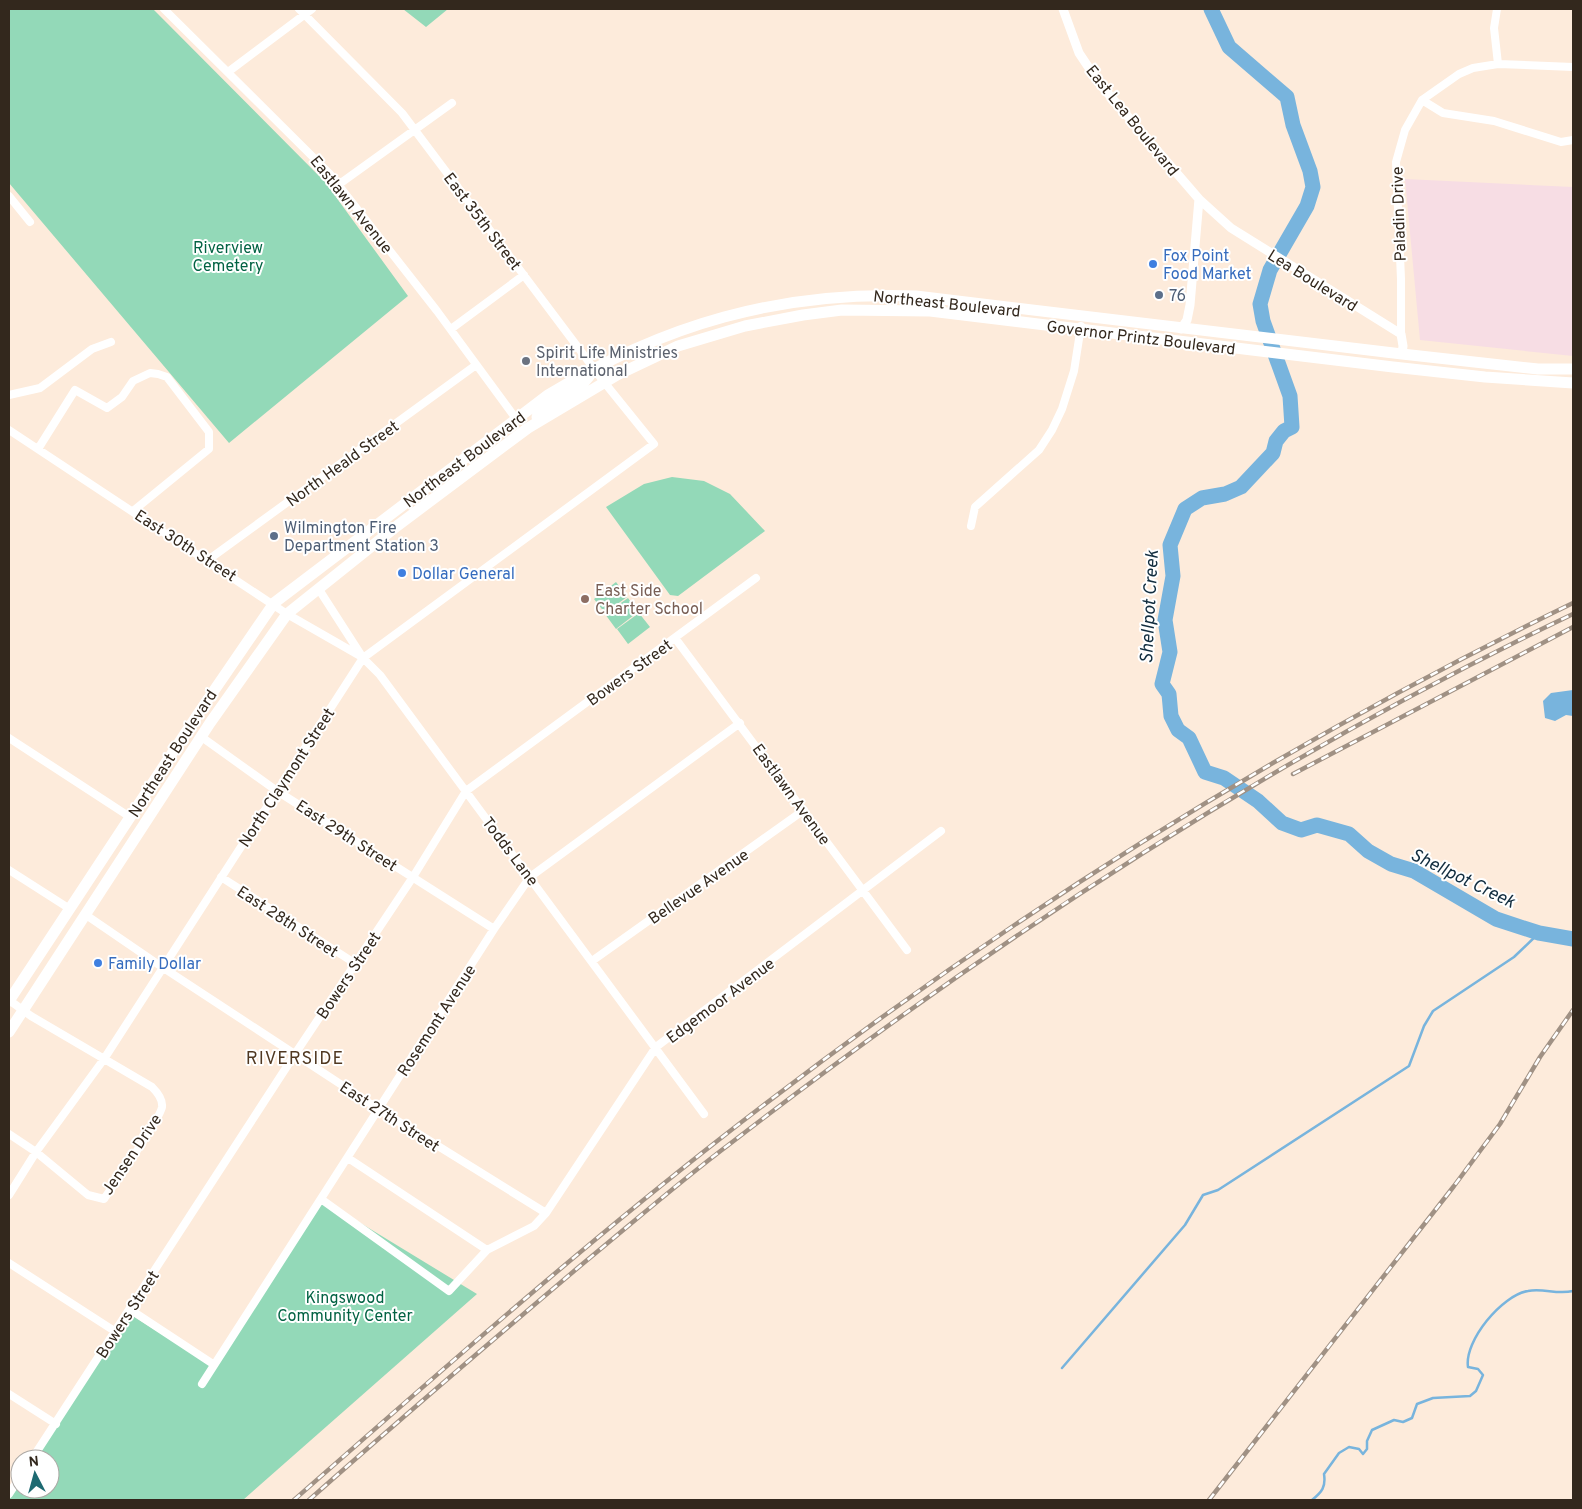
<svg xmlns="http://www.w3.org/2000/svg" width="1582" height="1509" viewBox="0 0 1582 1509" font-family="Overpass,sans-serif">
<rect width="100%" height="100%" fill="#fdebdb"/>
<path fill="#f7dde4" d="M 1405,179 L 1573,187 L 1573,356 L 1420,340 Z"/>
<path fill="#93d9b8" d="M 9,9 L 153,9 L 325,182 L 408,296 L 229,443 L 9,183 Z
M 403,9 L 448,9 L 426,27 Z
M 672,477 L 704,481 L 730,494 L 765,531 L 678,596 L 670,595 L 606,507 L 644,484 Z
M 616,582 L 627,597 L 605,613 L 594,599 Z
M 628,598 L 638,612 L 616,629 L 605,614 Z
M 639,613 L 650,627 L 628,644 L 617,629 Z
M 321,1199 L 477,1294 L 243,1500 L 9,1500 L 20,1480 L 20,1489 L 50,1489 L 50,1459 L 34,1459 L 128,1313 L 212,1366 Z"/>
<path fill="#78b4dd" d="M 1573,690 L 1573,716 L 1566,715 L 1555,721 L 1545,718 L 1543,701 L 1551,693 Z"/>
<g fill="none" stroke-linecap="round" stroke-linejoin="round">
<path stroke="#78b4dd" stroke-width="2.5" d="M 1062,1368 L 1185,1225 L 1203,1195 L 1218,1190 L 1409,1066 L 1424,1026 L 1433,1011 L 1514,957 L 1539,933
M 1312,1500 C 1322,1492 1326,1487 1324,1474 L 1339,1453 L 1349,1447 L 1359,1449 L 1363,1454 L 1367,1449 L 1367,1441 L 1372,1430 L 1394,1420 L 1403,1422 L 1412,1418 L 1417,1404 L 1433,1398 L 1470,1396 L 1476,1391 L 1483,1375 L 1478,1369 L 1468,1367 C 1464,1341 1502,1295 1528,1291 C 1544,1288 1557,1295 1573,1291"/>
<path stroke="#78b4dd" stroke-width="15" d="M 1211,9 L 1229,47 L 1287,97 L 1293,125 L 1310,171 L 1313,187 L 1307,206 L 1270,270 L 1260,304 L 1263,321 L 1290,396 L 1292,427 L 1284,431 L 1276,441 L 1273,453 L 1241,487 L 1225,494 L 1202,498 L 1185,509 L 1170,545 L 1173,576 L 1165,620 L 1170,652 L 1162,684 L 1169,694 L 1171,716 L 1178,730 L 1189,738 L 1205,772 L 1224,778 L 1258,801 L 1282,823 L 1301,830 L 1317,825 L 1349,834 L 1368,851 L 1391,864 L 1414,871 L 1496,919 L 1539,933 L 1573,939"/>
<path stroke="#fff" stroke-width="8" d="M 164,9 L 329,173 L 437,311 L 517,420
M 1497,9 L 1494,28 L 1498,64
M 228,72 L 312,9
M 1422,100 L 1443,113 L 1494,121 L 1561,142 L 1573,140
M 338,185 L 452,103
M 9,196 L 30,222
M 451,329 L 524,275
M 1401,334 L 1401,279 L 1396,162 L 1405,130 L 1422,100 L 1459,74 L 1473,68 L 1498,64 L 1573,67
M 9,395 L 40,388 L 92,349 L 111,342
M 9,430 L 287,614 L 362,657
M 38,449 L 75,390 L 107,408 L 122,397 L 133,381 L 150,373 L 158,374 L 167,377 L 209,432 L 209,449 L 133,511
M 971,526 L 975,507 L 1039,450 L 1052,430 L 1062,409 L 1074,371 L 1081,326
M 208,560 L 476,365
M 318,588 L 363,658 L 380,675 L 704,1114
M 675,638 L 907,950
M 9,738 L 130,817
M 203,738 L 277,791 L 494,929
M 9,870 L 70,909
M 221,877 L 356,964
M 86,915 L 162,967 L 380,1110 L 546,1213
M 592,961 L 804,810
M 9,1000 L 31,1016 L 152,1087 C 157,1092 163,1099 162,1107 C 160,1120 114,1184 104,1199 L 88,1195 L 36,1152 L 9,1134
M 348,1158 L 487,1250
M 9,1195 L 36,1152 L 104,1059 L 363,658 L 654,444 L 604,382 L 402,113 L 299,9
M 321,1199 L 449,1291 L 487,1250 L 534,1226 L 546,1213 L 656,1047 L 941,831
M 9,1263 L 116,1332
M 131,1310 L 213,1364
M 202,1384 L 494,929 L 530,877 L 740,723
M 9,1394 L 56,1424
M 32,1459 L 295,1054 L 413,877 L 466,791 L 756,578
M 9,1494 L 20,1477"/>
<path stroke="#fff" stroke-width="9" d="M 1063,9 L 1079,53 L 1099,83 L 1199,199 L 1231,228 L 1401,334 L 1403,346 L 1402,354
M 1181,329 L 1187,320 L 1190,305 L 1199,199"/>
<path stroke="#fff" stroke-width="11" d="M 537,417 C 554,400 585,390 594,368
M 9,1001 L 198,714 L 274,603 L 548,395 C 664,324 779,291 916,296 L 1402,354 L 1538,369 L 1573,369
M 9,1032 L 210,723 L 287,614 L 397,526 L 528,428 L 617,375 L 678,346 L 745,326 L 803,315 L 842,310 L 930,311 L 1393,367 L 1485,377 L 1573,383"/>
<g stroke="#a09184" stroke-width="4.5">
<path id="rail" d="M 1293,774 L 1573,627
M 294,1500 C 434,1377 574,1253 721,1138 C 986,931 1270,750 1573,603
M 309,1500 C 398,1421 489,1343 580,1266 C 630,1225 679,1182 731,1143 C 994,940 1273,757 1573,614
M 1209,1500 L 1454,1186 L 1500,1124 L 1540,1057 L 1573,1010"/>
</g>
<use href="#rail" stroke="#fff" stroke-width="2.5" stroke-dasharray="8" stroke-linecap="butt"/>
</g>
<g fill="#3f7fe0" stroke="#fff" stroke-width="2">
<circle cx="1153" cy="264" r="5"/>
<circle cx="402" cy="573" r="5"/>
<circle cx="98" cy="963" r="5"/>
</g>
<g fill="#5c6f8a" stroke="#fff" stroke-width="2">
<circle cx="1159" cy="295" r="5"/>
<circle cx="274" cy="536" r="5"/>
</g>
<circle fill="#6b7280" stroke="#fff" stroke-width="2" cx="526" cy="361" r="5"/>
<circle fill="#8d6e63" stroke="#fff" stroke-width="2" cx="585" cy="599" r="5"/>
<g text-anchor="middle" stroke-width="4" stroke-linejoin="round" paint-order="stroke">
<g font-size="16" fill="#33281d" stroke="#fff">
<text transform="translate(1133 120) rotate(51)" y="6">East Lea Boulevard</text>
<text transform="translate(352 204) rotate(51)" y="6">Eastlawn Avenue</text>
<text transform="translate(1398 214) rotate(-92)" y="6">Paladin Drive</text>
<text transform="translate(483 221) rotate(53)" y="6">East 35th Street</text>
<text transform="translate(1313 280) rotate(32)" y="6">Lea Boulevard</text>
<text transform="translate(947 303) rotate(6)" y="6">Northeast Boulevard</text>
<text transform="translate(1141 337) rotate(7)" y="6">Governor Printz Boulevard</text>
<text transform="translate(464 459) rotate(-37)" y="6">Northeast Boulevard</text>
<text transform="translate(342 463) rotate(-36)" y="6">North Heald Street</text>
<text transform="translate(186 545) rotate(33)" y="6">East 30th Street</text>
<text transform="translate(629 672) rotate(-36)" y="6">Bowers Street</text>
<text transform="translate(172 753) rotate(-57)" y="6">Northeast Boulevard</text>
<text transform="translate(286 777) rotate(-57)" y="6">North Claymont Street</text>
<text transform="translate(792 794) rotate(54)" y="6">Eastlawn Avenue</text>
<text transform="translate(347 835) rotate(33)" y="6">East 29th Street</text>
<text transform="translate(511 851) rotate(53)" y="6">Todds Lane</text>
<text transform="translate(698 886) rotate(-35)" y="6">Bellevue Avenue</text>
<text transform="translate(288 921) rotate(33)" y="6">East 28th Street</text>
<text transform="translate(348 975) rotate(-56)" y="6">Bowers Street</text>
<text transform="translate(720 1000) rotate(-37)" y="6">Edgemoor Avenue</text>
<text transform="translate(436 1020) rotate(-57)" y="6">Rosemont Avenue</text>
<text transform="translate(390 1116) rotate(33)" y="6">East 27th Street</text>
<text transform="translate(131 1154) rotate(-56)" y="6">Jensen Drive</text>
<text transform="translate(127 1314) rotate(-57)" y="6">Bowers Street</text>
</g>
<g font-size="16" fill="#026243" stroke="#fff">
<text x="228" y="253">Riverview<tspan x="228" dy="18">Cemetery</tspan></text>
<text x="345" y="1303">Kingswood<tspan x="345" dy="18">Community Center</tspan></text>
</g>
<g font-size="16" fill="#366cbe" stroke="#fff" text-anchor="start">
<text x="1163" y="261">Fox Point<tspan x="1163" dy="18">Food Market</tspan></text>
<text x="412" y="579">Dollar General</text>
<text x="108" y="969">Family Dollar</text>
</g>
<g font-size="16" fill="#4e5e75" stroke="#fff" text-anchor="start">
<text x="1169" y="301">76</text>
<text x="284" y="533">Wilmington Fire<tspan x="284" dy="18">Department Station 3</tspan></text>
</g>
<g font-size="16" fill="#5b616d" stroke="#fff" text-anchor="start">
<text x="536" y="358">Spirit Life Ministries<tspan x="536" dy="18">International</tspan></text>
</g>
<g font-size="16" fill="#785e54" stroke="#fff" text-anchor="start">
<text x="595" y="596">East Side<tspan x="595" dy="18">Charter School</tspan></text>
</g>
<g font-size="18" font-style="italic" fill="#122d3f" stroke="#fff">
<text transform="translate(1149 607) rotate(-87)" y="6">Shellpot Creek</text>
<text transform="translate(1463 878) rotate(26)" y="6">Shellpot Creek</text>
</g>
<g font-size="18" letter-spacing="1" fill="#503821" stroke="#fff">
<text x="295" y="1064">RIVERSIDE</text>
</g>
</g>
<rect width="1582" height="1509" fill="none" stroke="#33281d" stroke-width="20"/>
<g transform="translate(35 1474) rotate(354)"><circle r="24" fill="#ffffff" stroke="#ada9a5"/>
<path d="M0-4L9 19L0 12L-9 19Z" fill="#1e6a72"/>
<text y="-8" font-size="14" font-weight="bold" text-anchor="middle" fill="#33281d">N</text>
</g>
</svg>
